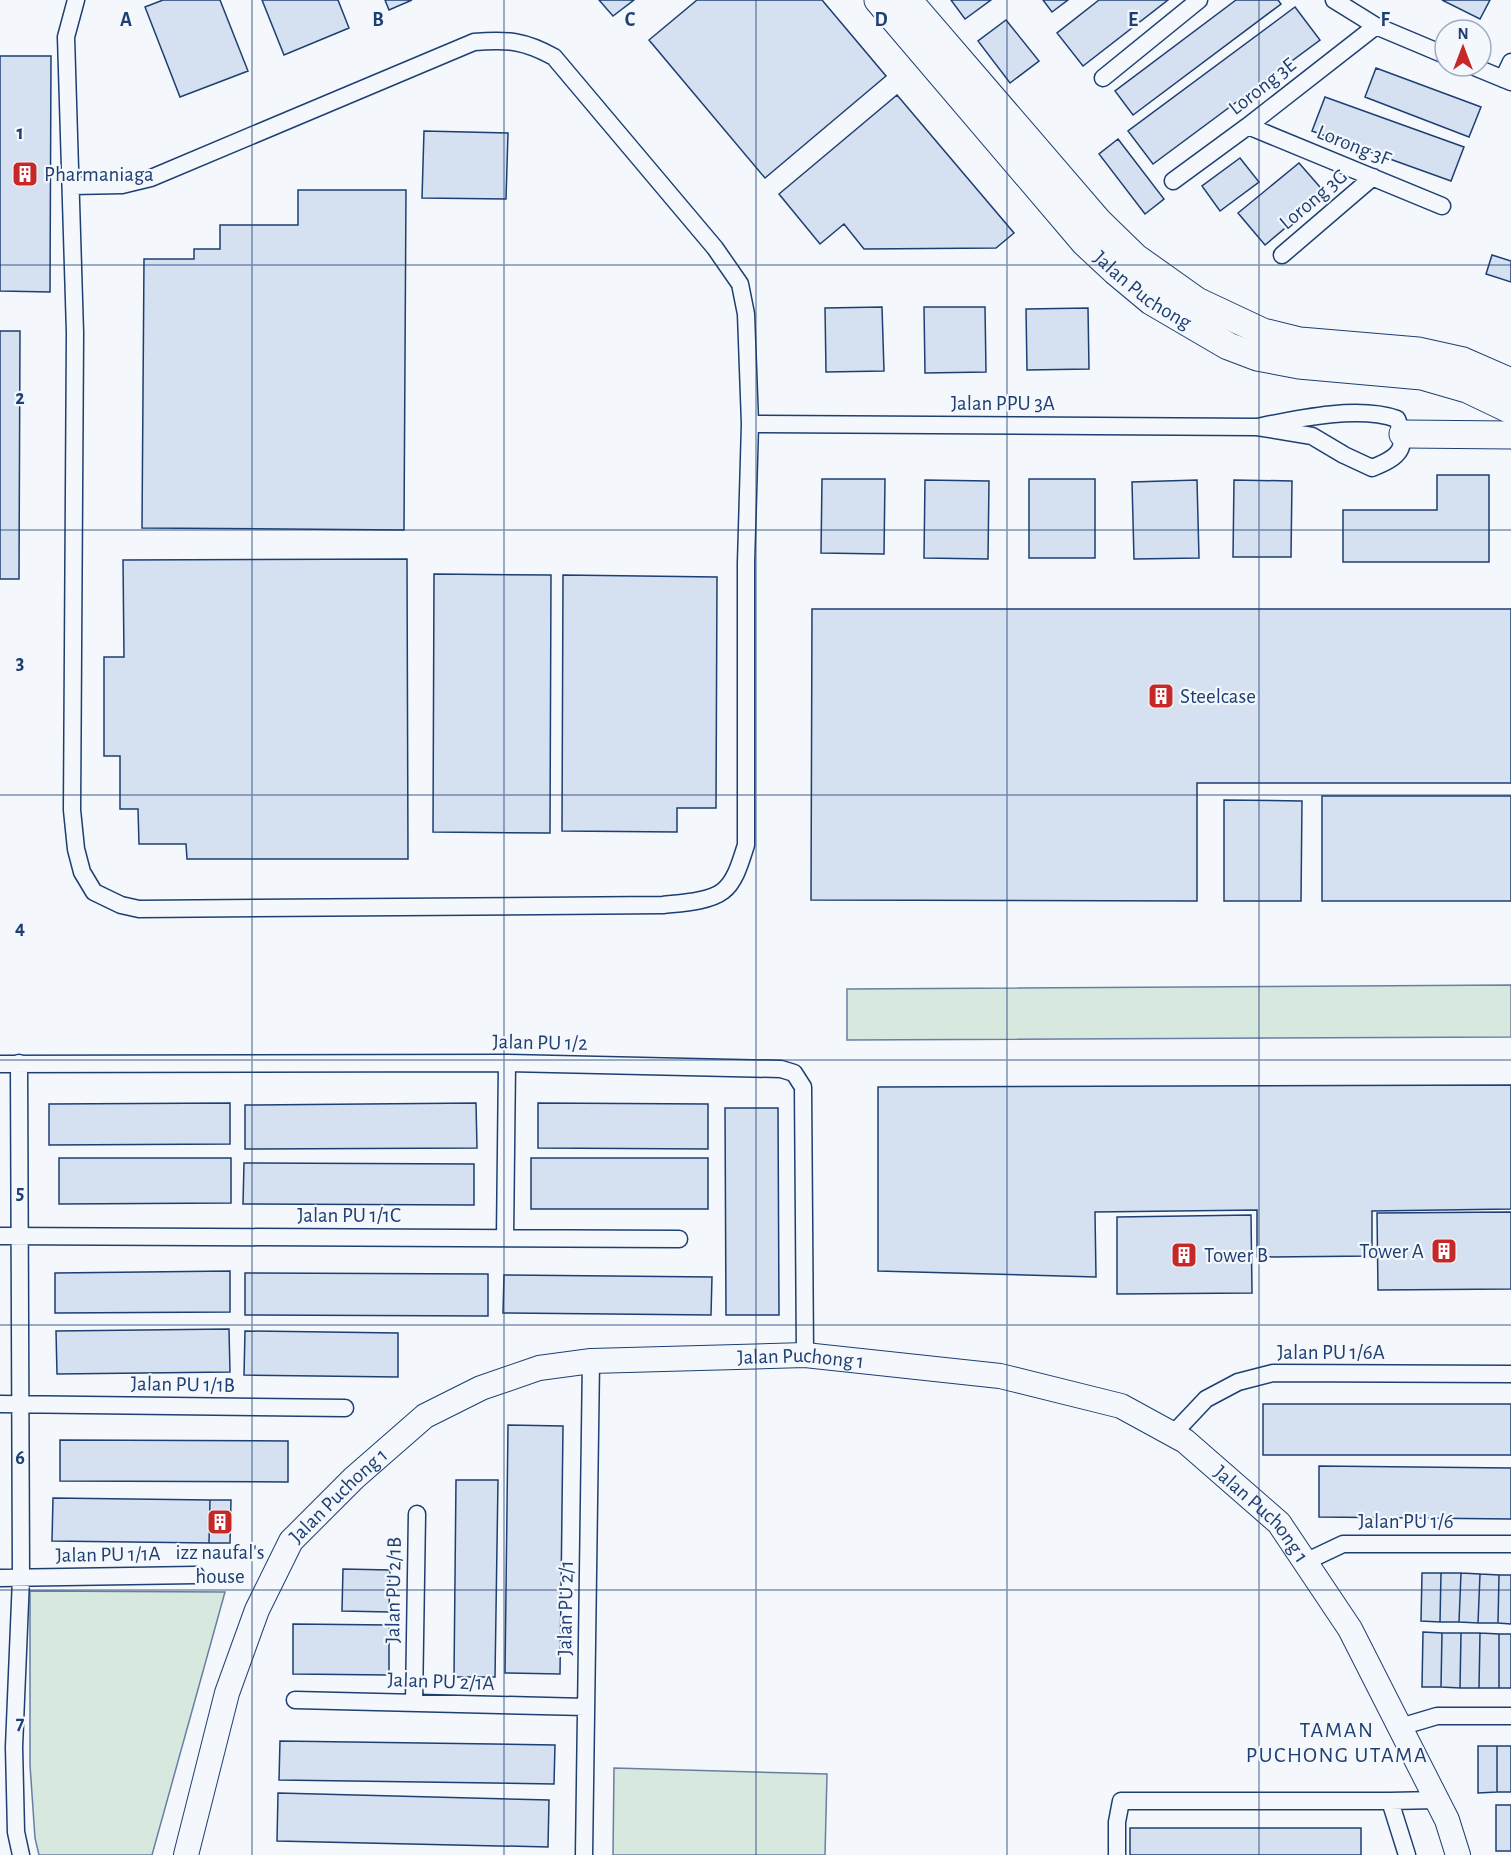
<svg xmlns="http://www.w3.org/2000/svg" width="1511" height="1855" viewBox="0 0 1511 1855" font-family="'Alegreya Sans',sans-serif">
<rect width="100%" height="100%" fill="#f4f7fb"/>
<path fill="#d7e8df" stroke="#687fa3" stroke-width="1.5" d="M 1511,985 L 1511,1037 L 847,1040 L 847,989 Z
M 30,1591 L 225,1592 L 152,1855 L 39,1855 L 35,1838 L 30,1765 Z
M 614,1768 L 827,1774 L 825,1855 L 613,1855 Z"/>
<path fill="#d5e0f0" stroke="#1d3f73" stroke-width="1.5" d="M 163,0 L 220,0 L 248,71 L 180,97 L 145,7 Z
M 262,0 L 338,0 L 349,28 L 284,55 Z
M 385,0 L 412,0 L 389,10 Z
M 599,0 L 634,0 L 613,16 Z
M 697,0 L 822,0 L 886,76 L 765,178 L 649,40 Z
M 951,0 L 991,0 L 965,19 Z
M 1043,0 L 1068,0 L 1052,12 Z
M 1099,0 L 1168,0 L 1083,66 L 1057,33 Z
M 1236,0 L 1278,0 L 1281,4 L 1133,115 L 1115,91 Z
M 1442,0 L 1490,0 L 1480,19 Z
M 1295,7 L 1320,40 L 1153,164 L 1128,131 Z
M 1006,20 L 1039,61 L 1010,83 L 978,41 Z
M 0,56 L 51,56 L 50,292 L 0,291 Z
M 1376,68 L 1481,107 L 1469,137 L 1365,97 Z
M 897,95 L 1014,233 L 996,248 L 864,249 L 844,224 L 820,244 L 779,194 Z
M 1325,97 L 1464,147 L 1451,181 L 1312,131 Z
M 424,131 L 508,133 L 506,199 L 422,198 Z
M 1118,139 L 1164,199 L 1145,214 L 1099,154 Z
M 1240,158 L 1259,182 L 1220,211 L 1202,186 Z
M 1299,163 L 1326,194 L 1265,245 L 1238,213 Z
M 298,190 L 406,190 L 404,530 L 142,528 L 144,259 L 194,259 L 194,249 L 220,249 L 220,225 L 298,225 Z
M 1492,255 L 1511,261 L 1511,282 L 1486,274 Z
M 882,307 L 884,371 L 826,372 L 825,308 Z
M 924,307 L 985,307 L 986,372 L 925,373 Z
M 1088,308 L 1089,369 L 1027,370 L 1026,309 Z
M 0,331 L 20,331 L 19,579 L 0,579 Z
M 1437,475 L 1489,475 L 1489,562 L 1343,562 L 1343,510 L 1437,510 Z
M 822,479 L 885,479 L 884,554 L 821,553 Z
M 1029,479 L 1095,479 L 1095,558 L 1029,558 Z
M 925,480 L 989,481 L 988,559 L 924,558 Z
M 1197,480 L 1199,558 L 1134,559 L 1132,482 Z
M 1234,480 L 1292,481 L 1291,557 L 1233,557 Z
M 407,559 L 408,859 L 187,859 L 186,844 L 139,844 L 138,809 L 120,809 L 120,756 L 104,756 L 104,657 L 124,657 L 123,560 Z
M 434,574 L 551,575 L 550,833 L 433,832 Z
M 563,575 L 717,577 L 716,808 L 677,808 L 677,832 L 562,831 Z
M 812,609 L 1511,609 L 1511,783 L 1197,783 L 1197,901 L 811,900 Z
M 1322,796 L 1511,796 L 1511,901 L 1322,901 Z
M 1224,800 L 1302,801 L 1301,901 L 1224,901 Z
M 1511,1085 L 1511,1209 L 1372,1211 L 1372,1256 L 1257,1257 L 1257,1210 L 1095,1212 L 1096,1277 L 878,1271 L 878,1087 Z
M 230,1103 L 230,1144 L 49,1145 L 49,1104 Z
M 476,1103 L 477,1148 L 245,1149 L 245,1105 Z
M 538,1103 L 708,1104 L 708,1149 L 538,1148 Z
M 725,1108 L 778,1108 L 779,1315 L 726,1315 Z
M 59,1158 L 231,1158 L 231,1203 L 59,1204 Z
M 531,1158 L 708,1158 L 708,1209 L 531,1209 Z
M 244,1163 L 474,1164 L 474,1205 L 243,1204 Z
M 1511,1212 L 1511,1289 L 1378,1290 L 1377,1213 Z
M 1251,1215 L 1252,1293 L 1117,1294 L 1117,1217 Z
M 230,1271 L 230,1312 L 55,1313 L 55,1273 Z
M 245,1273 L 488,1274 L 488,1316 L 245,1315 Z
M 504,1275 L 712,1277 L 711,1315 L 503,1313 Z
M 229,1329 L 230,1372 L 57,1374 L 56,1331 Z
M 245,1331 L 398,1333 L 398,1377 L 244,1375 Z
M 1263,1404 L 1511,1404 L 1511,1455 L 1263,1455 Z
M 508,1425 L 563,1426 L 560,1674 L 505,1673 Z
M 60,1440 L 288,1441 L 288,1482 L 60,1481 Z
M 1319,1466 L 1511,1468 L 1511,1519 L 1319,1517 Z
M 456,1480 L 498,1480 L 495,1677 L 454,1677 Z
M 53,1498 L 210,1500 L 209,1543 L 52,1541 Z
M 210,1500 L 231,1500 L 230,1543 L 209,1543 Z
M 343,1569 L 390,1570 L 389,1612 L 342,1611 Z
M 1422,1573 L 1441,1573 L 1440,1622 L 1421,1621 Z
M 1441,1573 L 1461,1573 L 1459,1622 L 1440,1622 Z
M 1461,1573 L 1480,1574 L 1478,1623 L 1459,1622 Z
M 1480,1574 L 1499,1575 L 1498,1623 L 1478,1623 Z
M 1499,1575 L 1511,1575 L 1511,1624 L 1498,1623 Z
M 293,1624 L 389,1625 L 389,1675 L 293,1674 Z
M 1423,1632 L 1442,1633 L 1441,1687 L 1422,1687 Z
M 1442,1633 L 1461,1633 L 1460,1688 L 1441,1687 Z
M 1461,1633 L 1480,1633 L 1479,1688 L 1460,1688 Z
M 1480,1633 L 1499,1634 L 1499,1688 L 1479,1688 Z
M 1499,1634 L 1511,1634 L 1511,1688 L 1499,1688 Z
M 280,1741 L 555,1745 L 554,1784 L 279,1780 Z
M 1478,1746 L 1497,1746 L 1497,1792 L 1478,1793 Z
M 1497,1746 L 1511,1746 L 1511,1792 L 1497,1792 Z
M 278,1793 L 549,1800 L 548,1847 L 277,1841 Z
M 1496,1805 L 1511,1805 L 1511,1851 L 1496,1851 Z
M 1130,1828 L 1361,1828 L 1361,1855 L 1130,1855 Z"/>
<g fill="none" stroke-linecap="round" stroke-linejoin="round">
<g stroke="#1d3f73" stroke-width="19">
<path id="street" d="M 1334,0 L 1376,26 L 1445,55
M 1472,66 L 1511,82
M 1103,78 L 1199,0
M 1503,79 L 1511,62
M 1248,126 L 1442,206
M 1173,181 L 1248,126 L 1376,26
M 72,186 L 122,185 L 151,178 L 474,42 C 508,39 525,41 554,57 L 715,248 L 740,284 L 746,314 L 750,424 L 746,563 L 746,845 C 741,860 736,881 723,891 C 709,902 680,903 663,905 L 139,909 L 121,905 L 94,892 L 82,872 L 76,849 L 72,810 L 75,333 L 66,37 L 76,0
M 1282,255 L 1373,177
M 750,424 L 1257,427 L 1312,436 L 1344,455 L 1372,468 C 1400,457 1409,448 1397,419 C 1358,405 1296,419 1257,427
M 19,1063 L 21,1578 L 14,1747 L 16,1832 L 21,1855
M 0,1064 L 507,1063 L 781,1069 L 794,1073 L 803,1087 L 805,1355
M 0,1236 L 679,1239
M 505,1238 L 507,1063
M 0,1404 L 345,1408
M 1172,1435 L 1206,1399 L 1238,1382 L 1273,1373 L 1511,1374
M 1305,1562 L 1343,1544 L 1511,1544
M 0,1578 L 196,1575
M 295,1700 L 586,1707
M 414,1702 L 417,1514
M 1400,1727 L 1437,1716 L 1511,1716
M 584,1855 L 591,1361
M 1117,1855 L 1117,1822 L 1121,1801 L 1390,1801
M 1407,1855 L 1390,1801 L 1437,1800"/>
</g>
<g stroke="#1d3f73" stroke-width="26">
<g id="secondary">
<path id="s1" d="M 186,1855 L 227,1693 L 257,1610 L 291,1541 L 354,1478 L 425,1416 L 481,1388 L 539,1368 L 591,1361 L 805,1355 L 1000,1376 L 1121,1406 L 1185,1441 L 1279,1523 L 1350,1629 L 1447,1820 L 1458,1855"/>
</g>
</g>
<g stroke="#1d3f73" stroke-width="29">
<g id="primary">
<path id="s2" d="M 878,0 L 1085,243 L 1115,271 L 1151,301 L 1228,346 L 1257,357 L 1299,365 L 1422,376 L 1467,389 L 1511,410"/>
<path d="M 908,0 L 1099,222 L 1135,257 L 1197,301 L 1263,332 L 1300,341 L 1418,351 L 1463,361 L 1511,382"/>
<path d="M 1403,434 L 1511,435"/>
</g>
</g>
<use href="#street" stroke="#f4f7fb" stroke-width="16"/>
<use href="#secondary" stroke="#f4f7fb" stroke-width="24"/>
<use href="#primary" stroke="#f4f7fb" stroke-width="27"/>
</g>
<path fill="none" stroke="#1d3f73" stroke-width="1.5" stroke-opacity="0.55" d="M 252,0 L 252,1855M 504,0 L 504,1855M 756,0 L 756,1855M 1007,0 L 1007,1855M 1259,0 L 1259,1855M 0,265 L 1511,265M 0,530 L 1511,530M 0,795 L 1511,795M 0,1060 L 1511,1060M 0,1325 L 1511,1325M 0,1590 L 1511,1590"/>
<defs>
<g id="building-square" transform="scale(1.35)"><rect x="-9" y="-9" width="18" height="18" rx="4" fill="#c62828" stroke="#f4f7fb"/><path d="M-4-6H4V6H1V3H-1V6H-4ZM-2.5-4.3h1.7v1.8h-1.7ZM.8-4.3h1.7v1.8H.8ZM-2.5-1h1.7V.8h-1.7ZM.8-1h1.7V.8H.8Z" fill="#fff"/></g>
</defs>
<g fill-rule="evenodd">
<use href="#building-square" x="25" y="174"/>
<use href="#building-square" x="1161" y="696"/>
<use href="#building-square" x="1444" y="1251"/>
<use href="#building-square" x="1184" y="1255"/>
<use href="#building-square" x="220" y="1522"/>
</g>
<g text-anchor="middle" stroke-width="4.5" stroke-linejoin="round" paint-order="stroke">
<g font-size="21" fill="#1d3f73" stroke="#f4f7fb">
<text transform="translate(1262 86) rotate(-38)" y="7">Lorong 3E</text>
<text transform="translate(1354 145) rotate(22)" y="7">Lorong 3F</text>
<text transform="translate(1313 199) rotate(-40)" y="7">Lorong 3G</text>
<text dy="7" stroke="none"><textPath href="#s2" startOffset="394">Jalan Puchong</textPath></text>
<text x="1003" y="410">Jalan PPU 3A</text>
<text transform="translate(540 1042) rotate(1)" y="7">Jalan PU 1/2</text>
<text x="349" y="1222">Jalan PU 1/1C</text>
<text x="1331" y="1359">Jalan PU 1/6A</text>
<text dy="7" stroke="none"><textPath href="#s1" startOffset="902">Jalan Puchong 1</textPath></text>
<text transform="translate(183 1384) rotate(1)" y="7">Jalan PU 1/1B</text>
<text dy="7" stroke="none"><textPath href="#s1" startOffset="398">Jalan Puchong 1</textPath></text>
<text dy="7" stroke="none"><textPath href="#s1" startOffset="1406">Jalan Puchong 1</textPath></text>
<text x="1406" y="1528">Jalan PU 1/6</text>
<text transform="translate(108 1554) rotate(-1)" y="7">Jalan PU 1/1A</text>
<text transform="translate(393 1590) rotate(-89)" y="7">Jalan PU 2/1B</text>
<text transform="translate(565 1608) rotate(-89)" y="7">Jalan PU 2/1</text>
<text transform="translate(441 1681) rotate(2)" y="7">Jalan PU 2/1A</text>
</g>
<g font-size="21" fill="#1d3f73" stroke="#f4f7fb" text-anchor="start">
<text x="44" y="181">Pharmaniaga</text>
<text x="1180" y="703">Steelcase</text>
<text x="1424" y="1258" text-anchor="end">Tower A</text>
<text x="1204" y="1262">Tower B</text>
<text x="220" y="1559" text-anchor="middle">izz naufal's<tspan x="220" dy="24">house</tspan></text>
</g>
<g font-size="22" letter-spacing="1.5" fill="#1d3f73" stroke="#f4f7fb">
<text x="1337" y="1737">TAMAN<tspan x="1337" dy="25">PUCHONG UTAMA</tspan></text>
</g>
</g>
<g font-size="20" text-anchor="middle" font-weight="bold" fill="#1d3f73" stroke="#f4f7fb" stroke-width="4.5" stroke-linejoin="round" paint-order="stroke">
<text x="126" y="26">A</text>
<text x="378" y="26">B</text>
<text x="630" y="26">C</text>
<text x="881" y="26">D</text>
<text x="1133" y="26">E</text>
<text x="1385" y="26">F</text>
<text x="20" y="139">1</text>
<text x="20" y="404">2</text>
<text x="20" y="669">3</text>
<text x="20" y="934">4</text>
<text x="20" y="1199">5</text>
<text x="20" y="1464">6</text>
<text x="20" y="1729">7</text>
</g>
<g transform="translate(1463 48)"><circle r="28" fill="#f4f7fb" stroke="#9eadc5" stroke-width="1.5"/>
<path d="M0-4.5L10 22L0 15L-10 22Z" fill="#c62828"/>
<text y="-9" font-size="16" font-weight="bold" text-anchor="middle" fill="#1d3f73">N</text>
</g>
</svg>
